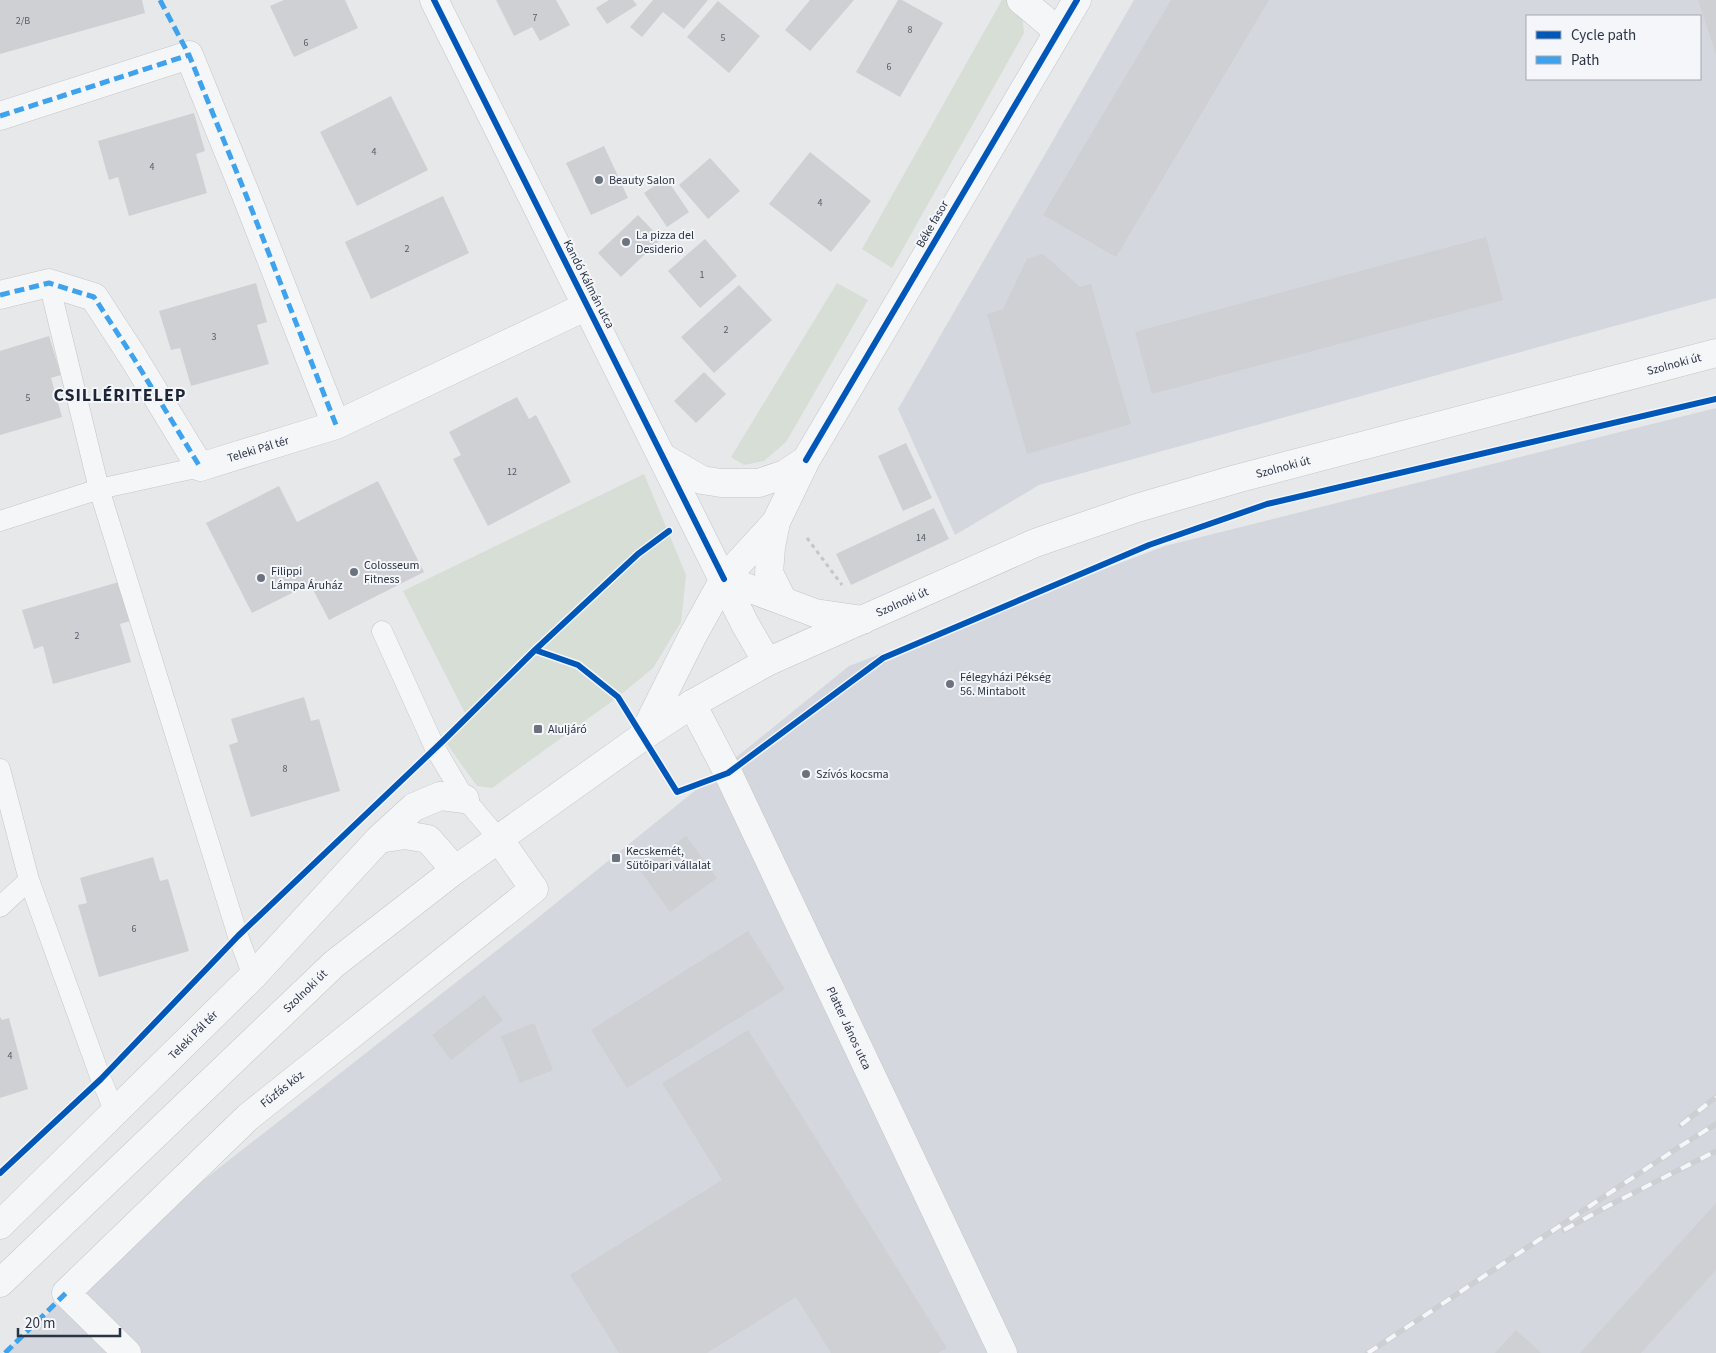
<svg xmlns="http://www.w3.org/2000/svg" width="1716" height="1353" viewBox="0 0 1716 1353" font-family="'Source Sans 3',sans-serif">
<rect width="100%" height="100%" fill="#e6e8ea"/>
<path fill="#d4d7dd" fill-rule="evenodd" d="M 1134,0 L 1716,0 L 1716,298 L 1039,485 L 955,535 L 898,409 ZM 1527,16 L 1700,16 L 1700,79 L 1527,79 Z
M 1716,408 L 1716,1353 L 4,1353 L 154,1219 L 519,933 L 849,666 L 1165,546 Z"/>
<path fill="#d6ded6" d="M 1002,0 L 1006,0 L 1022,14 L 1024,33 L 892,268 L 862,249 Z
M 837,283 L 868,300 L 786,442 L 764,461 L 744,465 L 731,457 Z
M 644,474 L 686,575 L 681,622 L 653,668 L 618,697 L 492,788 L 477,786 L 444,740 L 467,717 L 403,591 Z"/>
<path fill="#ced0d3" d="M 0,0 L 142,0 L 145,13 L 0,54 Z
M 284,0 L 345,0 L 358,28 L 294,57 L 270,6 Z
M 496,0 L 556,0 L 570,25 L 540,41 L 532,27 L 514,36 Z
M 609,0 L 633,0 L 637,5 L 607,24 L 596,8 Z
M 653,0 L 708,0 L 684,29 L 663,12 L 642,37 L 630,27 Z
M 810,0 L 854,0 L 810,51 L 785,30 Z
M 898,0 L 902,0 L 943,23 L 900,97 L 856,72 Z
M 1171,0 L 1269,0 L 1116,257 L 1043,215 Z
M 1698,0 L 1716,0 L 1716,54 Z
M 718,1 L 760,36 L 729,73 L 687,37 Z
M 391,96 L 428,170 L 357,206 L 320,132 Z
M 194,113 L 205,151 L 196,154 L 207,193 L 129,216 L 118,177 L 109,180 L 98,141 Z
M 604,146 L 628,198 L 591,215 L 566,163 Z
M 810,152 L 871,201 L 831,252 L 769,204 Z
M 710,158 L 740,191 L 708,219 L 679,185 Z
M 666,178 L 689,212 L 667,227 L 644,193 Z
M 443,196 L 469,253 L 371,299 L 345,242 Z
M 638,215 L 661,239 L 621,277 L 598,253 Z
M 1486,237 L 1503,300 L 1152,394 L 1135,332 Z
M 705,239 L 737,276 L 700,308 L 668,271 Z
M 1043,254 L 1080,287 L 1091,284 L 1131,424 L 1027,454 L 987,314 L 1003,309 L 1027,259 Z
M 256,283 L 267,322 L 257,325 L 269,364 L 191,386 L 180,348 L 171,350 L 159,311 Z
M 739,285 L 772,320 L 714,373 L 681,337 Z
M 49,336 L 61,375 L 51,378 L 62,417 L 0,435 L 0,351 Z
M 704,372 L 726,394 L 696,423 L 674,401 Z
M 517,397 L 529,419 L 536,415 L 571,482 L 488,526 L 453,459 L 461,455 L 449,432 Z
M 906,443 L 932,498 L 903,511 L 878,456 Z
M 378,481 L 424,572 L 329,620 L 310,584 L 252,613 L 206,523 L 279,486 L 297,522 Z
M 934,508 L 949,539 L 851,585 L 836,554 Z
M 119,582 L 130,621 L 120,624 L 131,662 L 53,684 L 43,646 L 34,649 L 22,610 Z
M 304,697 L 311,721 L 319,719 L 340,791 L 251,817 L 229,745 L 238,742 L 231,719 Z
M 686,836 L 717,878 L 670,912 L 639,869 Z
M 153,857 L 160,881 L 168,879 L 189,951 L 99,977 L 78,905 L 87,903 L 80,878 Z
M 748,931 L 785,989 L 627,1088 L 591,1030 Z
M 484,995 L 503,1020 L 451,1060 L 432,1035 Z
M 0,1017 L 2,1020 L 9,1018 L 28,1089 L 0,1098 Z
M 534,1023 L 553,1070 L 520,1083 L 501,1036 Z
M 748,1030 L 947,1348 L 938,1353 L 831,1353 L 796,1297 L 707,1353 L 619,1353 L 570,1275 L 722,1180 L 662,1083 Z
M 1716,1203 L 1716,1270 L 1641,1353 L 1580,1353 Z
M 1516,1330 L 1541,1353 L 1495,1353 Z"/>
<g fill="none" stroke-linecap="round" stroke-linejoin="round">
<g stroke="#c4c6c8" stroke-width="21">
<path id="service" d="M 49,283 L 99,489 L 238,936 L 253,976
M 0,521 L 99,489 L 200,467
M 382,631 L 435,748 L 465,799 L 499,839
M 0,769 L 29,880 L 101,1079 L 115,1112
M 0,907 L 29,880"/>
</g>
<g stroke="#c4c6c8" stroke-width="29">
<path id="minor" d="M 1021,0 L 1058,31
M 0,116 L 189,55 L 246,195 L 336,425
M 0,295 L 49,283 L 94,297 L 133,357 L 200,467 L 336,425 L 587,306
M 692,704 L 728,773 L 1003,1353
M 379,839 L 405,835 L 428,839 L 455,870
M 0,1225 L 253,976 L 379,839 L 414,807 L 440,796 L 465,799
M 127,1353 L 66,1293 L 248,1117 L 534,889 L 499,839"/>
</g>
<g stroke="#c4c6c8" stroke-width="29">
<path id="tertiary" d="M 434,0 L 745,624 L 767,662
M 662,457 L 702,480 L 721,483 L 759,483 L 785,474 L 806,460
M 776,522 L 771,547 L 769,573 L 783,601 L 815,613 L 863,620
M 724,579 L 783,601
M 643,735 L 692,637 L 724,579 L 776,522 L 806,460 L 1077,0
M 0,1283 L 334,964 L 455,870 L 642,737 L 692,704 L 767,662 L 1035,543 L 1137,508 L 1236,479 L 1716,353"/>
</g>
<path stroke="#c5c6ca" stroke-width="3" stroke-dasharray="4 4" stroke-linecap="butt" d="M 807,538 L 842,585"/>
<use href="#service" stroke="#f5f6f7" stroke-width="20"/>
<use href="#minor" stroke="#f5f6f7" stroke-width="28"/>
<use href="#tertiary" stroke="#f5f6f7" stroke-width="28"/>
<g stroke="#cecfd2" stroke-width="5.5">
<path id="rail" d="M 1681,1125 L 1716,1097
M 1564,1230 L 1606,1207 L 1716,1151
M 1368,1353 L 1679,1147 L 1716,1124"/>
</g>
<use href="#rail" stroke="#f4f6f9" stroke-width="4" stroke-dasharray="11" stroke-linecap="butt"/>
<path stroke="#3ea3ec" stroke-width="5" stroke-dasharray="10 5" stroke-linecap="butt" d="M 160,0 L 189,55 L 246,195 L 336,425
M 0,116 L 189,55
M 0,295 L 49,283 L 94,297 L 133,357 L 200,467
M 5,1353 L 66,1293"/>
<g stroke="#f4f6f9" stroke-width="9">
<path id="cycleway" d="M 434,0 L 724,579
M 806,460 L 1077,0
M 535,650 L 578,665 L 618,697 L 677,792 L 728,773 L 883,658 L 1149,545 L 1267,504 L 1716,399
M 0,1173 L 101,1079 L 238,936 L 444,740 L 535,650 L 638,554 L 669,531"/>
</g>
<use href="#cycleway" stroke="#0057b8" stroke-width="6"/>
</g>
<g fill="#6c737f" stroke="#f4f6f9" stroke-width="2">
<circle cx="599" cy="180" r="5"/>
<circle cx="626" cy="242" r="5"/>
<circle cx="354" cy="572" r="5"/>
<circle cx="261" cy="578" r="5"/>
<circle cx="950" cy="684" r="5"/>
<rect x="533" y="724" width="10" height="10" rx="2.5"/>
<circle cx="806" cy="774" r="5"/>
<rect x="611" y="853" width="10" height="10" rx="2.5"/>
</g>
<g text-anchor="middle" stroke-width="4" stroke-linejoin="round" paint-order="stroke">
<g font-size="10" fill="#545c69">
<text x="535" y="21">7</text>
<text x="23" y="24">2/B</text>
<text x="910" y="33">8</text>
<text x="723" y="41">5</text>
<text x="306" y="46">6</text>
<text x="889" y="70">6</text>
<text x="374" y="155">4</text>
<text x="152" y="170">4</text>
<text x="820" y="206">4</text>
<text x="407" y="252">2</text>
<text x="702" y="278">1</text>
<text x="726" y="333">2</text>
<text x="214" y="340">3</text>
<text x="28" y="401">5</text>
<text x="512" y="475">12</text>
<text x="921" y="541">14</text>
<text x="77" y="639">2</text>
<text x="285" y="772">8</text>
<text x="134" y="932">6</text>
<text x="10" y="1059">4</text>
</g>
<g font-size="12" fill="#2b3445" stroke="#f4f6f9" text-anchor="start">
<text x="609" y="184">Beauty Salon</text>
<text x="636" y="239">La pizza del<tspan x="636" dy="14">Desiderio</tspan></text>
<text x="364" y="569">Colosseum<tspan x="364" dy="14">Fitness</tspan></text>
<text x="271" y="575">Filippi<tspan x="271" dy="14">Lámpa Áruház</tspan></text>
<text x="960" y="681">Félegyházi Pékség<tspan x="960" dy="14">56. Mintabolt</tspan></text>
<text x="548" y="733">Aluljáró</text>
<text x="816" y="778">Szívós kocsma</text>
<text x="626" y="855">Kecskemét,<tspan x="626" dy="14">Sütőipari vállalat</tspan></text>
</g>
<g font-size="12" fill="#2b3445" stroke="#f4f6f9">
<text transform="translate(932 224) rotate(-60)" y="4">Béke fasor</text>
<text transform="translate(589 284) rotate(63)" y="4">Kandó Kálmán utca</text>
<text transform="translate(1674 364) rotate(-15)" y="4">Szolnoki út</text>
<text transform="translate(258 449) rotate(-17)" y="4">Teleki Pál tér</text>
<text transform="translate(1283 467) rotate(-15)" y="4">Szolnoki út</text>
<text transform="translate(902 602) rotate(-24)" y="4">Szolnoki út</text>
<text transform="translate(305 991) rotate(-44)" y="4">Szolnoki út</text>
<text transform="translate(849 1028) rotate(65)" y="4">Platter János utca</text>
<text transform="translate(193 1035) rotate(-45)" y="4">Teleki Pál tér</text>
<text transform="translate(282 1089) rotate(-38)" y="4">Fűzfás köz</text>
</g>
<g font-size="18" font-weight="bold" letter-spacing="1" fill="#1d2536" stroke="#f4f6f9">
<text x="120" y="401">CSILLÉRITELEP</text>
</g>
</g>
<rect x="1526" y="15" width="175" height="65" fill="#f4f6f9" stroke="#a4a8b1"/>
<rect x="1536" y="31" width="25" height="8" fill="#0057b8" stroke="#a4a8b1"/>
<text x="1571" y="40" font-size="15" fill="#2b3445">Cycle path</text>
<rect x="1536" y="56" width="25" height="8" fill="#3ea3ec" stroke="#a4a8b1"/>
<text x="1571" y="65" font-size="15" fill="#2b3445">Path</text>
<path d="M18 1328v8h102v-8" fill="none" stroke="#2b3445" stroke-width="2.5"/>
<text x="25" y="1328" font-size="15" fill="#2b3445" stroke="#f4f6f9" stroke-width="4" paint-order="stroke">20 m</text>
</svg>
